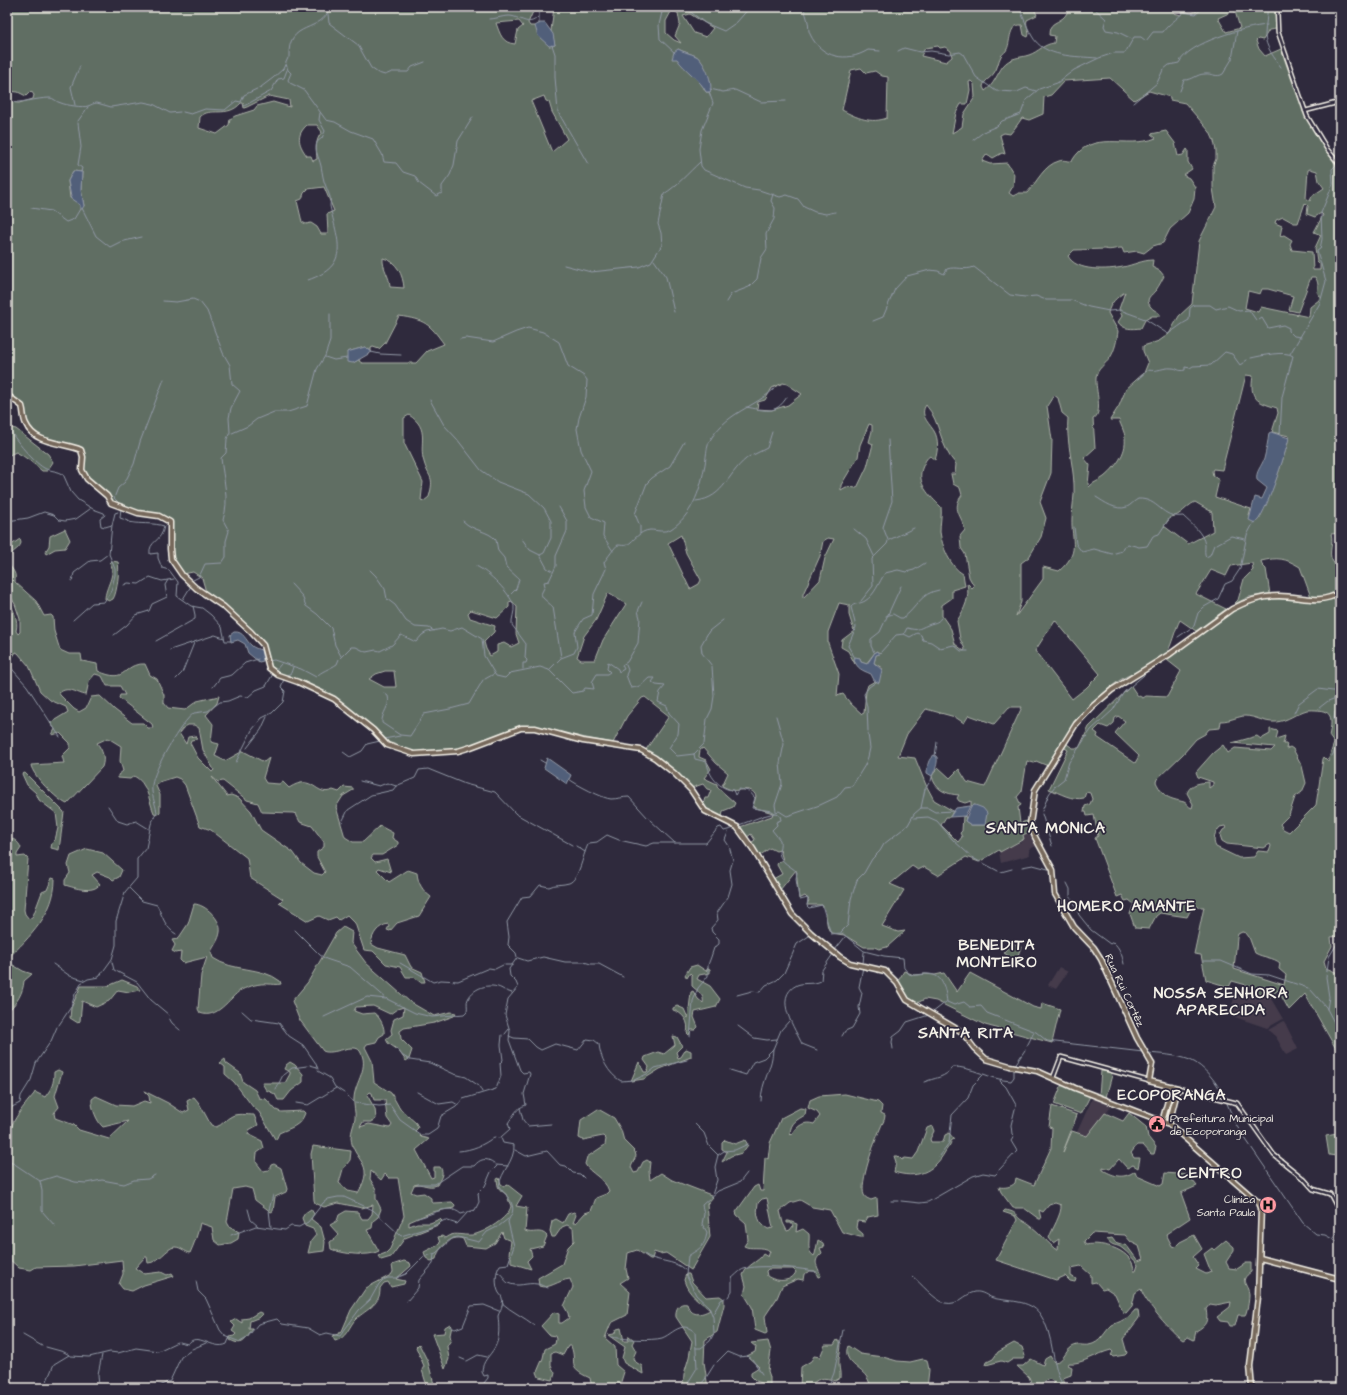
<svg xmlns="http://www.w3.org/2000/svg" width="1347" height="1395" viewBox="0 0 1347 1395" font-family="'Architects Daughter',sans-serif">
<rect width="100%" height="100%" fill="#2f2a3d"/>
<filter id="ink" filterUnits="userSpaceOnUse"><feTurbulence type="fractalNoise" baseFrequency=".025" numOctaves="2"/><feDisplacementMap in="SourceGraphic" scale="8" xChannelSelector="R" yChannelSelector="G"/><feConvolveMatrix kernelMatrix="1 2 1 2 8 2 1 2 1" color-interpolation-filters="sRGB"/></filter>
<g filter="url(#ink)">
<path fill="#443b4b" d="M 1030,831 L 1037,846 L 1029,849 L 1030,855 L 1001,863 L 999,852 L 1023,841 L 1021,836 Z
M 1059,967 L 1068,972 L 1056,989 L 1048,985 Z
M 1237,988 L 1270,997 L 1283,1019 L 1267,1028 L 1229,1015 Z
M 1284,1021 L 1298,1049 L 1286,1055 L 1276,1037 L 1268,1030 Z
M 1093,1097 L 1113,1104 L 1089,1137 L 1077,1132 Z"/>
<path fill="#606e64" stroke="#aab0a6" fill-rule="evenodd" d="M 7,7 L 535,7 L 528,23 L 530,26 L 535,26 L 549,46 L 555,45 L 551,31 L 554,7 L 1039,7 L 1035,11 L 1037,15 L 1027,20 C 1025,26 1031,32 1028,37 L 1024,35 L 1022,25 C 1008,24 1011,41 1007,49 C 1006,52 1003,53 1001,56 C 998,61 998,68 994,73 C 990,79 984,80 983,87 L 985,91 C 994,85 997,74 1003,66 C 1010,57 1020,58 1029,55 C 1038,52 1044,44 1054,43 L 1055,36 L 1049,35 C 1049,23 1055,24 1063,18 C 1066,16 1068,10 1071,7 L 1168,7 L 1173,10 L 1174,13 L 1181,15 L 1183,11 L 1191,13 L 1197,11 L 1196,7 L 1275,7 L 1276,29 L 1269,30 L 1263,40 L 1258,39 L 1256,41 L 1259,49 L 1265,56 L 1281,49 C 1297,96 1308,130 1340,170 L 1340,533 L 1331,534 C 1334,542 1328,553 1332,560 C 1333,563 1336,565 1338,567 L 1337,574 L 1340,574 L 1340,589 L 1324,597 L 1311,597 L 1300,567 C 1285,558 1278,557 1261,561 L 1262,565 L 1266,569 L 1270,594 L 1249,597 L 1234,604 L 1238,600 L 1244,579 L 1253,570 L 1252,563 L 1231,566 L 1226,576 L 1211,570 L 1196,594 L 1226,609 L 1196,631 L 1180,620 C 1175,629 1171,648 1166,654 C 1155,667 1134,671 1120,680 C 1086,704 1069,732 1048,766 L 1036,761 L 1034,763 L 1027,761 L 1022,791 L 1017,797 L 1021,805 L 1018,807 L 1020,823 L 1027,821 L 1031,831 L 1023,835 L 1024,839 L 1000,852 L 999,850 L 979,862 L 966,857 L 938,875 L 924,867 L 918,870 L 912,866 L 890,884 L 904,890 L 882,926 L 898,932 L 905,931 L 887,947 L 879,949 L 874,947 L 864,947 L 844,935 L 831,933 C 824,925 829,913 822,905 L 807,905 L 809,900 L 805,896 L 799,899 L 796,870 L 780,890 L 773,879 L 782,874 L 777,865 L 778,862 L 783,860 L 780,850 L 776,851 L 770,848 L 758,857 L 749,844 L 755,840 L 751,834 L 745,839 L 737,828 L 772,816 L 773,813 L 753,807 L 756,796 C 751,785 739,792 731,790 C 728,789 725,787 722,786 L 728,773 L 716,763 L 703,748 L 700,750 L 699,757 L 706,760 L 711,769 L 704,778 L 717,784 L 717,787 L 735,803 L 733,807 L 723,811 L 722,818 L 709,811 L 703,804 L 705,798 L 708,798 L 711,790 L 707,789 L 703,784 L 691,788 L 645,751 L 669,716 L 645,697 L 642,698 L 627,716 L 613,743 L 528,727 L 467,748 L 417,752 L 388,745 L 373,728 L 346,707 L 279,674 L 269,664 L 264,646 L 206,592 L 202,578 L 193,572 L 183,574 L 170,555 L 170,531 L 167,520 C 140,513 96,502 84,472 C 82,466 83,457 82,451 C 67,447 37,441 28,427 C 24,421 24,411 23,405 L 7,394 L 7,102 L 19,103 L 33,99 L 34,95 L 31,91 L 26,96 L 18,92 L 7,91 ZM 1234,8 L 1240,28 L 1226,32 L 1218,18 L 1229,13 L 1229,9 ZM 672,10 L 678,13 L 680,24 L 675,36 L 681,43 L 674,40 L 666,33 L 666,21 ZM 690,14 L 713,28 L 706,37 L 694,33 L 683,16 ZM 519,21 L 523,26 L 518,30 L 515,44 C 502,43 500,34 496,23 ZM 938,46 L 940,48 L 945,47 L 951,51 L 952,57 L 946,62 L 921,56 L 925,48 ZM 678,49 C 683,52 690,53 696,56 C 703,59 713,85 710,92 L 706,92 L 702,85 L 683,64 C 676,61 677,56 678,49 ZM 861,68 L 866,73 L 875,71 L 882,76 L 888,77 L 887,118 C 871,124 857,118 842,110 L 851,70 ZM 1110,78 L 1134,100 L 1149,91 L 1170,97 L 1170,100 L 1185,103 L 1210,132 L 1214,141 L 1216,151 L 1216,159 L 1213,166 L 1213,188 L 1216,207 L 1199,241 L 1192,304 L 1179,316 L 1169,334 L 1159,341 L 1143,346 L 1143,351 L 1148,363 L 1144,373 L 1126,389 L 1119,406 L 1110,420 L 1119,420 C 1121,426 1125,432 1125,438 C 1127,453 1115,468 1104,477 C 1099,481 1093,482 1089,487 L 1088,484 L 1090,465 L 1084,458 L 1095,448 L 1093,419 C 1104,414 1095,389 1096,378 C 1097,368 1105,365 1110,358 C 1115,350 1117,340 1118,331 L 1108,313 C 1110,303 1117,297 1125,292 L 1119,309 L 1122,316 L 1118,322 C 1123,330 1133,329 1141,328 L 1145,320 L 1152,316 L 1161,316 C 1159,311 1153,311 1150,306 C 1145,298 1151,296 1156,290 C 1159,286 1162,280 1164,276 L 1160,271 L 1152,267 L 1153,260 C 1143,260 1133,265 1123,267 C 1108,270 1076,272 1068,256 L 1074,250 L 1105,249 C 1111,251 1115,248 1122,248 L 1124,253 L 1137,251 L 1144,253 L 1153,246 L 1163,243 L 1170,229 L 1188,213 L 1194,199 L 1195,187 L 1189,178 L 1183,175 L 1192,169 L 1188,162 L 1188,150 L 1187,149 L 1183,155 L 1178,156 L 1175,143 L 1166,131 L 1151,134 L 1156,138 C 1127,150 1091,128 1072,161 C 1068,162 1064,159 1059,161 C 1044,165 1037,182 1027,193 L 1019,193 L 1013,196 L 1009,193 L 1013,186 L 1014,174 L 1007,163 L 990,164 L 982,161 L 987,154 L 993,158 L 1002,153 L 1005,154 L 1000,135 L 1004,133 L 1010,134 C 1015,128 1018,124 1022,118 L 1029,120 L 1043,114 L 1044,97 L 1051,95 L 1064,81 ZM 971,81 L 974,84 L 975,97 L 964,114 L 962,127 L 952,133 L 956,113 L 961,104 L 967,104 L 970,90 L 969,82 ZM 269,96 L 289,100 L 290,107 L 273,102 L 257,106 L 254,110 L 235,116 L 230,119 L 229,125 L 217,134 L 199,128 L 200,117 C 210,106 227,119 241,103 L 243,103 L 244,108 L 247,107 ZM 544,96 L 546,101 L 549,102 L 552,112 L 567,139 L 552,152 L 531,101 ZM 307,125 L 317,125 L 322,132 C 315,140 316,149 317,159 L 313,161 L 311,156 L 307,156 C 299,145 295,136 307,125 ZM 1310,169 L 1317,171 L 1319,181 L 1324,188 L 1312,196 L 1310,201 L 1306,198 L 1308,170 ZM 73,171 L 82,172 L 81,189 L 84,206 L 70,198 L 68,181 ZM 324,187 L 334,211 L 327,214 L 328,234 L 321,234 L 317,227 L 311,223 L 306,224 L 302,222 L 297,201 L 302,199 L 304,193 L 308,189 ZM 1305,203 L 1308,206 L 1307,214 L 1315,217 L 1321,213 L 1323,215 L 1314,232 L 1321,235 L 1315,248 L 1317,261 L 1320,264 L 1320,270 L 1313,270 L 1312,252 L 1292,250 L 1290,244 L 1292,240 L 1284,235 L 1280,236 L 1282,226 L 1275,223 L 1276,220 L 1283,217 L 1294,223 L 1298,223 ZM 383,258 C 397,261 403,275 404,288 L 390,287 C 390,276 382,269 383,258 ZM 1311,277 L 1315,277 C 1318,281 1319,287 1317,292 L 1320,296 L 1319,300 L 1310,307 L 1309,317 L 1261,307 L 1258,312 L 1245,308 L 1248,291 L 1260,294 L 1262,289 L 1268,289 L 1293,296 L 1289,310 L 1298,312 ZM 399,316 C 425,320 429,323 444,344 L 427,351 L 416,363 L 362,363 L 359,361 L 360,359 L 353,363 L 347,352 L 365,347 L 371,351 L 371,348 L 373,347 L 379,349 L 385,343 ZM 1246,375 L 1253,376 C 1249,399 1257,402 1277,408 L 1278,413 L 1272,432 L 1289,436 C 1284,461 1270,497 1259,519 L 1249,516 L 1251,509 L 1215,497 L 1219,480 L 1213,476 L 1212,471 L 1213,469 L 1222,470 ZM 783,383 L 787,384 L 802,394 L 788,405 L 772,410 L 757,409 L 758,402 L 765,400 L 772,388 ZM 1054,395 L 1058,398 L 1062,413 L 1068,418 C 1066,440 1073,463 1074,484 C 1075,496 1072,507 1072,518 C 1071,542 1081,552 1059,571 L 1043,567 L 1043,579 L 1016,616 L 1021,602 L 1021,563 L 1029,557 L 1041,537 L 1046,518 L 1040,502 L 1051,473 L 1052,440 L 1047,406 ZM 926,405 C 941,422 940,448 956,464 L 955,474 L 951,474 L 953,484 L 960,488 L 962,495 C 951,510 962,515 965,530 L 960,536 L 961,548 L 965,554 L 969,577 L 974,586 L 972,588 L 967,583 C 970,598 965,608 957,621 L 960,639 L 965,649 L 964,651 L 955,644 L 951,629 L 942,616 L 942,605 L 952,598 L 952,590 L 965,586 L 963,574 C 950,567 942,546 940,532 C 940,523 942,515 941,507 C 930,496 915,483 923,466 C 925,462 926,458 930,456 L 935,460 C 938,451 939,439 934,431 C 929,423 919,415 926,405 ZM 409,415 C 431,429 418,444 424,462 C 429,480 435,475 429,497 L 424,501 L 421,500 L 423,482 L 404,443 L 404,418 ZM 869,424 L 872,425 L 872,431 L 869,442 L 873,444 L 867,467 L 857,488 L 846,487 L 841,490 L 841,485 L 858,457 L 860,445 ZM 1195,502 L 1212,512 L 1213,531 L 1188,544 L 1164,526 L 1171,517 C 1181,516 1186,506 1195,502 ZM 681,535 L 686,553 L 701,580 L 699,584 L 690,589 L 668,543 ZM 828,538 L 834,539 L 825,558 L 820,580 L 803,598 L 803,594 L 820,556 L 823,541 ZM 608,593 L 626,604 L 603,640 L 595,660 L 581,660 L 577,657 L 584,636 L 596,620 ZM 512,601 L 517,607 L 516,634 L 519,643 L 511,647 L 504,643 L 497,645 L 497,652 L 490,656 L 486,649 L 484,642 L 494,632 L 495,626 L 470,618 L 468,613 L 471,610 L 497,618 L 509,607 L 509,602 ZM 839,603 L 849,605 L 849,615 L 854,631 L 842,640 L 841,647 L 848,651 L 855,664 L 854,659 L 860,658 L 861,662 L 866,664 L 876,651 L 880,653 L 876,655 L 874,663 L 882,668 L 877,682 L 875,681 L 868,685 L 866,691 L 864,713 L 862,714 L 851,704 L 843,694 L 837,696 L 839,674 L 828,643 L 828,632 ZM 1055,620 L 1100,674 L 1086,688 L 1072,699 L 1035,651 ZM 385,671 L 394,671 L 396,687 L 384,687 L 369,679 L 376,674 ZM 1009,707 L 1022,707 L 985,787 L 967,782 L 959,769 L 950,778 L 938,767 L 932,776 C 935,790 946,794 959,795 L 957,798 L 959,801 L 965,803 L 971,801 L 971,806 L 975,805 L 987,814 L 984,825 L 971,825 L 965,821 L 966,817 L 963,816 L 962,831 L 960,833 L 962,837 L 958,842 L 941,825 L 946,817 L 950,817 L 953,811 L 934,800 L 926,785 L 915,758 L 898,756 L 907,734 L 926,709 L 955,717 L 964,723 L 969,715 L 994,724 Z
M 7,427 L 16,429 L 48,454 L 53,462 L 47,471 L 42,471 C 34,464 26,457 16,452 L 7,456 Z
M 65,529 L 70,540 L 65,548 L 55,549 L 46,554 L 45,552 L 49,546 L 50,536 Z
M 20,539 L 21,543 C 19,550 11,551 9,558 C 6,565 12,567 14,572 C 16,575 15,579 15,582 L 36,601 L 44,616 L 51,615 L 53,617 L 54,631 L 60,650 L 69,654 L 81,654 L 82,661 L 97,664 L 98,671 C 129,685 121,663 145,664 L 150,675 L 157,679 L 164,695 L 164,703 L 168,708 L 185,710 L 197,701 L 219,696 L 217,703 L 206,715 L 213,724 L 211,742 L 219,744 L 215,756 L 225,761 L 243,751 L 264,762 L 269,758 L 263,778 L 266,783 L 279,784 L 283,782 L 289,788 C 314,772 315,798 333,790 L 339,792 L 344,787 L 353,788 L 353,790 L 343,796 L 336,807 L 345,837 L 353,842 L 363,842 L 380,826 L 393,833 L 392,838 L 398,842 L 398,845 L 382,855 L 373,855 L 371,858 L 375,862 L 387,859 L 391,872 L 379,868 L 377,870 L 389,882 L 408,870 L 417,873 C 418,884 423,891 431,897 L 419,916 L 397,923 L 390,931 L 387,930 L 389,926 L 388,924 C 378,926 372,934 371,944 L 378,948 L 405,955 L 411,967 L 422,972 L 425,982 L 420,982 L 414,977 L 406,977 L 400,967 L 386,964 L 373,951 L 364,950 L 355,923 L 347,915 L 339,920 L 336,917 L 328,920 L 319,916 L 308,921 L 279,903 L 283,899 L 250,878 L 247,858 L 211,830 L 200,826 L 185,785 L 180,779 L 175,777 L 159,782 L 156,786 L 160,795 L 160,812 L 158,814 L 154,813 C 149,801 147,782 134,776 L 130,779 L 118,778 L 118,775 L 123,771 L 120,761 L 121,746 L 108,738 L 97,743 C 103,751 105,758 102,767 L 67,804 C 57,800 32,775 31,765 L 64,763 L 62,756 L 70,748 L 70,743 L 60,733 L 52,735 L 55,729 L 50,723 L 68,712 L 66,707 L 50,700 L 40,691 L 29,666 L 18,653 L 16,652 L 12,658 L 7,657 L 7,599 C 13,608 19,620 16,631 L 18,634 L 20,632 L 20,619 L 15,604 L 7,591 L 7,548 ZM 95,674 L 102,676 L 107,686 L 120,686 L 125,695 L 120,695 L 119,698 L 152,724 L 153,728 L 148,728 L 143,723 L 132,723 L 115,710 L 100,696 L 91,697 L 86,708 L 79,712 L 74,709 L 60,695 L 59,693 C 69,685 77,694 86,695 L 89,681 ZM 188,725 L 194,725 L 199,728 L 203,750 L 214,770 L 212,772 L 198,758 L 190,743 L 191,740 L 197,739 L 196,736 L 188,737 L 186,744 L 179,733 L 183,728 ZM 212,777 L 218,782 L 223,781 L 247,800 L 258,803 L 262,812 L 293,813 L 296,814 L 300,822 L 312,826 L 324,842 L 324,847 L 317,852 L 317,857 L 325,872 L 322,875 L 314,873 L 301,863 L 293,852 L 261,830 L 251,811 L 239,798 L 231,795 L 227,796 Z
M 112,561 L 118,562 C 120,567 117,594 113,599 L 109,601 L 105,599 C 105,587 117,574 110,563 Z
M 1340,596 L 1340,936 L 1331,937 L 1332,946 L 1324,961 L 1326,968 L 1340,974 L 1340,1056 L 1305,994 L 1289,1010 L 1278,990 L 1270,997 L 1251,992 L 1250,986 L 1232,981 L 1229,987 L 1206,980 L 1201,955 L 1194,954 L 1204,907 L 1192,907 L 1187,917 L 1160,913 L 1156,916 L 1149,929 L 1135,928 L 1130,914 L 1134,904 L 1129,900 L 1125,901 L 1122,895 L 1117,897 L 1095,838 L 1098,836 L 1094,815 L 1087,816 L 1086,812 L 1084,812 L 1085,806 L 1090,804 L 1092,799 L 1090,793 L 1086,792 L 1084,798 C 1072,801 1060,793 1049,789 L 1068,750 L 1063,747 L 1065,743 L 1073,748 L 1079,748 L 1089,727 L 1131,686 L 1137,695 L 1143,698 L 1146,696 L 1167,697 L 1181,671 L 1167,660 L 1233,608 C 1271,587 1304,610 1340,596 ZM 1307,710 C 1331,709 1334,714 1329,736 L 1334,743 L 1328,761 L 1324,757 L 1323,759 L 1316,805 L 1289,832 L 1283,829 L 1280,824 L 1289,815 L 1295,797 L 1302,792 L 1306,783 L 1302,766 L 1293,749 L 1290,747 L 1286,749 L 1287,744 L 1283,744 L 1285,736 L 1276,739 L 1278,731 L 1270,729 L 1270,734 L 1261,739 L 1257,736 L 1232,743 L 1275,747 L 1271,751 L 1235,748 L 1228,753 L 1223,745 L 1213,753 L 1196,772 L 1198,777 L 1213,782 L 1213,785 L 1209,788 L 1209,782 C 1200,783 1191,783 1187,793 L 1193,804 L 1192,808 C 1188,807 1187,803 1184,802 C 1168,798 1164,798 1156,782 L 1157,779 L 1183,754 L 1196,739 L 1205,734 L 1209,729 L 1220,728 L 1221,721 C 1230,721 1239,716 1245,716 C 1255,716 1265,723 1276,722 C 1288,721 1296,713 1307,710 ZM 1118,716 L 1125,721 L 1115,733 L 1139,756 L 1135,763 L 1097,737 L 1098,734 L 1094,731 L 1100,725 L 1108,728 L 1114,723 L 1115,718 ZM 1225,826 L 1226,828 L 1223,830 L 1220,835 L 1222,841 L 1227,844 L 1264,848 L 1270,844 L 1271,846 L 1269,852 L 1258,851 L 1254,857 L 1239,858 L 1216,847 C 1212,840 1215,833 1220,827 ZM 1242,932 L 1246,933 L 1249,937 L 1255,953 C 1264,958 1273,957 1280,963 L 1279,969 L 1286,975 L 1284,985 L 1234,969 L 1237,938 L 1238,934 Z
M 25,773 L 64,812 L 59,850 L 51,848 L 52,843 L 55,840 L 58,828 L 56,813 L 39,800 L 36,793 L 27,785 L 22,774 Z
M 7,835 C 13,840 18,840 21,848 L 17,854 L 17,857 L 25,856 L 28,859 L 24,910 L 25,914 L 29,919 L 33,916 L 42,892 L 47,890 L 52,878 L 55,879 C 55,913 30,937 7,959 L 8,962 L 23,971 L 32,974 L 24,981 C 23,993 17,1003 7,1012 Z
M 87,849 L 103,853 L 122,870 L 119,877 L 113,880 L 110,877 L 97,872 L 92,875 L 100,884 C 93,894 75,888 65,885 L 65,880 L 70,873 L 68,865 L 71,856 Z
M 194,904 C 205,904 222,920 220,932 C 219,940 214,945 211,952 L 213,958 C 233,972 261,966 280,981 L 281,984 C 276,985 273,984 268,984 C 259,983 250,986 241,990 C 229,998 217,1020 200,1013 L 198,1009 L 201,975 L 207,957 L 183,963 L 180,960 L 181,952 L 176,953 L 172,951 L 175,945 L 172,940 L 178,939 L 188,924 Z
M 343,927 L 352,932 L 351,943 L 366,963 L 410,1002 L 434,1016 L 451,1012 L 456,1013 L 454,1016 L 434,1023 L 404,1028 L 400,1031 L 401,1039 L 412,1050 L 409,1059 L 406,1061 L 398,1050 L 388,1043 L 386,1039 L 392,1034 L 391,1030 L 394,1019 L 403,1015 L 404,1007 L 397,1009 L 390,1014 L 373,1006 L 356,1007 L 354,1011 L 362,1014 L 374,1013 C 380,1017 385,1027 384,1034 L 379,1037 L 376,1042 L 367,1044 L 365,1047 L 372,1061 L 374,1082 L 391,1093 L 400,1109 L 416,1123 L 418,1128 L 415,1131 L 421,1137 L 429,1139 L 416,1150 L 431,1178 L 434,1177 L 434,1167 L 440,1167 C 445,1173 440,1179 437,1185 C 428,1189 422,1182 414,1185 L 411,1192 L 416,1194 L 424,1193 L 431,1198 L 431,1202 L 433,1203 L 452,1202 L 455,1205 L 454,1208 L 432,1212 L 409,1222 L 409,1226 L 417,1223 L 430,1223 L 440,1219 L 442,1221 L 438,1225 L 405,1238 L 391,1257 L 381,1260 L 378,1256 L 386,1253 L 390,1249 L 404,1216 L 398,1178 L 389,1178 L 385,1174 L 381,1180 L 371,1171 L 370,1179 L 376,1189 L 376,1199 L 381,1209 L 378,1217 L 373,1221 L 372,1228 L 367,1230 L 379,1251 C 369,1257 342,1254 331,1249 L 330,1242 L 339,1235 L 330,1225 L 337,1221 L 339,1215 L 346,1211 L 358,1212 L 362,1219 L 368,1219 L 372,1214 L 373,1205 L 362,1208 L 338,1203 L 324,1207 L 315,1203 L 314,1200 L 311,1154 L 313,1146 L 351,1151 L 350,1160 L 343,1169 L 339,1183 L 348,1191 L 358,1193 C 377,1161 352,1162 351,1137 C 351,1131 354,1125 355,1119 C 356,1112 353,1105 354,1098 C 355,1082 370,1067 360,1051 C 354,1042 333,1056 323,1051 L 299,1019 L 292,1001 L 308,982 L 336,933 ZM 370,1092 L 372,1093 L 374,1100 L 385,1100 L 387,1118 L 392,1125 L 390,1128 L 369,1124 L 360,1127 L 363,1122 L 372,1122 L 376,1119 L 375,1109 L 367,1095 Z
M 1011,942 L 1021,947 L 1016,961 L 1004,953 Z
M 697,965 L 706,971 L 708,968 L 710,969 L 710,973 L 699,975 L 697,979 L 710,986 L 720,999 L 716,1007 L 695,1012 L 694,1017 L 698,1027 L 695,1030 L 691,1030 L 689,1035 L 687,1033 C 690,1022 683,1013 673,1010 L 673,1008 L 677,1006 L 684,1009 L 688,1018 L 691,992 L 693,991 L 698,999 L 703,1003 C 705,995 697,991 692,986 L 692,975 L 690,973 L 687,978 L 685,975 L 690,967 Z
M 904,971 L 914,975 L 925,974 L 935,975 L 944,973 L 957,992 L 970,973 L 1033,1007 L 1041,1009 L 1042,1003 L 1060,1009 L 1052,1043 L 985,1025 L 936,1001 L 925,999 L 917,1003 L 907,999 L 897,983 Z
M 122,980 L 137,986 L 140,990 L 129,992 L 118,990 L 109,1001 L 96,1007 L 82,1001 L 80,1021 L 78,1023 L 70,1018 L 71,1008 L 81,986 L 108,986 Z
M 673,1036 L 677,1037 L 682,1046 L 676,1052 L 678,1058 L 681,1057 L 686,1049 L 691,1051 L 691,1057 L 660,1069 L 644,1079 L 631,1081 L 639,1062 L 644,1072 L 647,1072 L 649,1067 L 644,1060 L 645,1057 L 658,1052 L 664,1054 L 675,1045 Z
M 225,1059 L 226,1063 L 240,1073 L 243,1082 L 255,1090 L 259,1098 L 266,1099 L 276,1110 L 281,1112 L 303,1111 L 305,1113 C 301,1126 290,1128 279,1133 L 276,1140 L 275,1139 L 259,1112 L 253,1107 L 234,1082 L 225,1074 L 225,1067 L 220,1063 Z
M 290,1062 L 295,1065 L 303,1074 L 303,1082 L 291,1091 L 284,1100 L 278,1100 L 275,1094 L 266,1090 L 262,1083 L 285,1083 L 290,1074 L 290,1072 L 284,1069 L 286,1065 Z
M 58,1070 L 62,1072 L 55,1096 L 59,1107 L 54,1113 L 55,1118 L 74,1125 L 79,1130 L 109,1139 L 128,1121 L 103,1127 C 97,1122 91,1107 92,1099 L 96,1096 L 116,1105 L 132,1106 L 144,1101 L 150,1103 L 149,1096 L 144,1091 L 168,1103 L 183,1113 L 189,1110 L 187,1101 L 194,1097 L 199,1103 L 211,1125 L 216,1127 C 223,1125 225,1119 232,1116 C 238,1113 247,1115 254,1115 L 258,1125 L 249,1130 L 248,1134 L 262,1141 L 264,1148 L 257,1153 L 256,1162 L 263,1171 L 269,1170 L 271,1165 L 274,1164 L 281,1168 L 287,1189 L 286,1192 L 275,1197 L 273,1211 L 271,1212 L 255,1200 L 252,1189 L 245,1187 L 233,1189 L 227,1222 L 229,1226 L 239,1232 L 238,1239 L 231,1243 L 220,1245 L 214,1240 L 212,1227 L 200,1223 C 198,1234 194,1244 190,1253 C 185,1252 181,1247 175,1247 C 167,1247 159,1263 148,1263 L 147,1257 L 145,1257 L 135,1268 L 144,1274 L 161,1272 L 167,1275 L 172,1273 L 174,1276 L 144,1285 L 132,1291 L 123,1289 L 119,1284 L 123,1274 L 122,1260 L 74,1266 L 36,1267 L 31,1270 L 19,1268 L 7,1257 L 7,1211 L 9,1208 L 7,1205 L 7,1166 L 10,1165 L 11,1162 L 7,1154 L 9,1147 L 7,1145 C 7,1126 22,1108 34,1094 L 35,1092 L 45,1097 C 52,1088 54,1083 54,1072 Z
M 1101,1071 L 1110,1072 L 1112,1075 L 1106,1097 L 1099,1095 Z
M 1062,1084 L 1090,1096 L 1081,1114 L 1054,1104 Z
M 1172,1089 L 1176,1090 L 1169,1120 L 1165,1119 Z
M 845,1094 L 878,1102 L 882,1106 L 881,1113 L 885,1115 C 885,1121 882,1123 880,1129 C 875,1141 859,1183 864,1195 C 865,1198 869,1199 871,1200 L 877,1198 L 878,1215 L 868,1217 L 865,1222 L 857,1221 L 856,1228 L 863,1234 L 863,1237 L 860,1237 L 842,1232 L 830,1210 L 812,1207 L 800,1200 L 790,1203 L 780,1211 L 783,1223 L 787,1231 L 790,1230 L 793,1226 L 791,1223 L 787,1223 L 787,1221 L 789,1221 L 797,1224 L 796,1232 L 803,1229 L 809,1234 C 810,1242 806,1251 814,1256 L 815,1254 L 818,1240 L 823,1243 L 824,1247 L 820,1248 L 822,1253 C 812,1262 817,1264 821,1276 L 818,1277 L 815,1271 L 810,1271 L 804,1274 L 803,1280 L 798,1279 L 782,1286 L 777,1298 L 765,1316 L 767,1333 L 765,1334 L 755,1330 L 752,1307 L 744,1294 L 746,1286 L 743,1275 C 747,1264 759,1262 763,1254 L 768,1257 L 770,1251 C 760,1245 751,1250 744,1246 L 748,1240 L 746,1223 L 737,1215 L 736,1212 L 754,1187 L 758,1185 L 760,1191 L 763,1191 L 765,1157 L 768,1159 L 770,1143 L 781,1118 L 800,1108 L 806,1109 L 805,1115 C 797,1120 791,1122 790,1133 L 792,1135 C 798,1125 804,1121 814,1124 L 820,1116 L 817,1112 L 808,1108 L 810,1100 L 819,1096 ZM 767,1198 L 773,1228 L 768,1229 C 758,1223 756,1215 758,1203 L 762,1199 ZM 768,1269 L 793,1269 L 796,1272 C 791,1283 776,1282 767,1276 L 766,1271 Z
M 1052,1106 L 1077,1115 L 1063,1152 L 1072,1131 L 1087,1136 L 1105,1113 L 1123,1121 L 1129,1113 L 1146,1127 L 1148,1137 L 1156,1147 L 1154,1154 L 1151,1154 L 1143,1145 L 1137,1145 L 1131,1153 L 1134,1158 L 1140,1158 L 1138,1168 L 1133,1165 L 1127,1168 L 1119,1159 L 1110,1169 L 1103,1167 L 1103,1170 C 1115,1177 1124,1179 1135,1171 L 1137,1176 L 1160,1186 L 1163,1184 L 1165,1173 L 1188,1175 L 1197,1186 L 1181,1193 L 1190,1218 L 1166,1234 L 1172,1246 L 1175,1247 L 1180,1242 L 1194,1235 L 1202,1249 L 1193,1257 L 1199,1266 L 1196,1269 L 1206,1274 L 1211,1272 L 1204,1254 L 1212,1248 L 1214,1250 L 1226,1240 L 1234,1247 L 1234,1250 L 1226,1262 L 1229,1268 L 1237,1269 L 1246,1263 L 1251,1263 L 1251,1272 C 1238,1281 1248,1284 1249,1294 C 1249,1300 1248,1307 1246,1313 L 1245,1315 L 1238,1315 L 1235,1326 L 1230,1326 L 1228,1322 L 1220,1321 L 1217,1317 L 1230,1307 L 1231,1302 L 1216,1305 L 1210,1304 L 1206,1309 C 1208,1321 1207,1325 1196,1331 L 1194,1340 L 1188,1337 L 1183,1340 C 1172,1333 1144,1301 1141,1289 L 1135,1293 L 1132,1306 L 1126,1313 L 1123,1312 L 1115,1294 L 1106,1288 L 1102,1289 L 1096,1282 L 1091,1283 L 1091,1275 L 1081,1266 L 1071,1268 L 1071,1276 L 1076,1279 L 1075,1282 L 1070,1281 L 1065,1276 L 1056,1280 L 996,1260 L 1017,1220 L 1015,1216 L 1003,1212 L 1005,1210 C 1019,1212 1014,1216 1023,1221 C 1036,1228 1044,1239 1055,1249 L 1058,1249 L 1059,1239 L 1053,1243 L 1049,1238 C 1052,1229 1062,1214 1061,1205 L 1055,1203 L 1049,1205 L 1043,1212 L 1039,1210 L 1041,1219 L 1039,1219 L 1024,1208 L 1013,1208 L 1001,1192 L 999,1187 C 1005,1188 1011,1187 1015,1183 L 1016,1178 L 1034,1185 L 1051,1148 L 1052,1128 L 1049,1127 ZM 1092,1233 L 1125,1235 L 1131,1242 L 1139,1246 L 1143,1259 L 1138,1261 L 1127,1246 L 1115,1242 L 1112,1238 L 1107,1239 C 1113,1248 1116,1243 1123,1249 C 1128,1253 1134,1259 1138,1265 L 1136,1271 L 1134,1271 C 1134,1251 1103,1241 1086,1245 L 1084,1241 Z
M 598,1109 L 614,1118 L 621,1130 L 624,1141 L 635,1152 L 636,1156 L 631,1167 L 634,1173 L 638,1172 L 643,1162 L 647,1160 L 650,1162 L 649,1171 L 650,1180 L 661,1173 L 672,1180 L 711,1195 L 713,1197 L 707,1204 L 710,1237 L 691,1270 L 666,1253 L 660,1254 L 654,1252 L 652,1259 L 650,1259 L 637,1250 L 628,1253 L 626,1269 L 628,1278 L 620,1283 L 630,1292 L 627,1315 L 611,1323 L 605,1338 L 615,1347 L 616,1365 L 624,1372 L 619,1388 L 592,1388 L 590,1378 C 565,1367 578,1364 571,1346 L 568,1346 L 563,1355 L 555,1352 L 551,1353 L 551,1366 L 555,1373 L 553,1380 L 539,1377 L 537,1372 L 543,1358 L 545,1349 L 555,1344 L 556,1339 L 555,1336 L 549,1335 L 541,1326 L 554,1312 L 559,1314 L 559,1323 L 562,1323 L 569,1318 L 568,1313 L 564,1306 L 573,1287 L 570,1279 C 558,1280 549,1290 539,1286 L 538,1278 L 562,1264 L 568,1247 L 574,1241 L 573,1228 L 567,1225 L 562,1227 L 555,1237 L 552,1237 L 550,1231 L 552,1221 L 556,1219 L 563,1223 L 568,1214 L 574,1212 L 576,1215 L 573,1223 L 576,1223 L 585,1213 L 591,1211 L 596,1198 L 606,1194 L 609,1191 C 605,1178 589,1173 585,1164 L 587,1157 L 605,1145 L 606,1139 L 603,1136 L 583,1140 L 579,1138 L 581,1120 Z
M 1340,1118 L 1340,1152 L 1336,1156 L 1329,1155 L 1326,1136 L 1337,1134 Z
M 932,1126 L 934,1131 L 930,1139 L 931,1142 L 943,1142 L 945,1135 L 949,1133 L 954,1139 L 951,1141 C 951,1145 948,1147 945,1152 C 933,1173 916,1179 894,1172 L 896,1162 L 894,1156 L 898,1156 L 902,1160 L 905,1158 L 913,1159 L 918,1152 L 927,1128 Z
M 725,1140 L 735,1144 L 745,1140 L 748,1145 L 742,1153 L 731,1156 L 722,1162 L 727,1152 L 722,1149 L 722,1143 Z
M 499,1178 L 501,1184 L 504,1186 L 508,1185 L 522,1196 L 516,1206 L 527,1208 L 525,1231 C 533,1235 540,1228 547,1236 L 543,1246 L 530,1249 L 532,1256 L 527,1261 L 531,1269 L 511,1263 L 511,1257 L 509,1254 L 511,1241 L 504,1238 L 502,1232 L 495,1243 L 486,1248 L 466,1246 L 463,1239 C 451,1234 438,1248 436,1259 L 431,1261 L 426,1258 L 424,1252 L 438,1245 L 440,1243 L 438,1237 L 442,1236 L 445,1238 C 454,1231 461,1236 472,1235 C 484,1233 509,1218 511,1206 L 506,1194 C 498,1189 498,1188 497,1179 Z
M 311,1209 L 314,1214 L 311,1219 L 321,1227 L 325,1242 L 324,1251 L 308,1253 L 311,1241 L 316,1235 L 313,1229 L 305,1226 L 302,1218 L 305,1213 Z
M 404,1261 L 410,1263 L 411,1266 L 396,1279 L 405,1281 L 404,1284 L 391,1287 L 388,1282 L 384,1283 L 380,1288 C 381,1306 364,1310 354,1321 C 348,1329 346,1338 335,1341 L 332,1336 L 338,1334 L 342,1331 L 351,1310 L 366,1288 L 391,1275 L 393,1272 L 392,1265 Z
M 686,1274 L 689,1274 L 692,1282 L 706,1297 L 720,1296 L 724,1299 L 724,1305 L 717,1332 L 705,1340 L 704,1362 L 708,1388 L 683,1388 L 684,1374 L 689,1357 L 692,1341 L 676,1317 C 675,1309 679,1302 687,1304 C 691,1317 701,1315 710,1310 C 700,1301 688,1295 684,1280 Z
M 1135,1310 L 1138,1310 L 1139,1318 L 1123,1339 L 1127,1353 L 1125,1355 L 1113,1357 L 1111,1355 L 1113,1352 L 1111,1350 C 1098,1353 1081,1365 1069,1363 L 1068,1365 L 1072,1367 L 1071,1375 L 1063,1378 L 1066,1388 L 1055,1388 L 1053,1381 L 1049,1379 L 1042,1383 L 1043,1388 L 1027,1388 L 1027,1385 L 1031,1382 L 1029,1377 L 1017,1366 L 1023,1366 L 1031,1359 L 1043,1365 L 1045,1359 L 1050,1356 L 1054,1362 C 1065,1361 1064,1352 1072,1347 C 1079,1343 1082,1346 1089,1345 C 1101,1343 1104,1332 1112,1325 C 1116,1323 1120,1322 1123,1320 C 1128,1318 1132,1314 1135,1310 Z
M 259,1312 L 263,1314 L 260,1317 L 250,1321 L 249,1329 L 253,1329 C 246,1337 245,1348 230,1340 L 229,1337 L 234,1336 L 236,1334 L 232,1331 L 235,1326 L 231,1322 L 236,1319 L 242,1323 L 242,1319 L 249,1318 Z
M 450,1324 L 452,1326 L 450,1335 L 451,1340 L 447,1346 L 449,1359 L 445,1369 L 432,1334 L 444,1333 L 445,1327 Z
M 621,1328 L 624,1341 L 628,1341 L 629,1336 L 634,1340 L 632,1344 L 636,1351 L 633,1358 L 634,1361 L 642,1366 L 643,1374 L 624,1363 L 622,1358 L 625,1347 L 608,1335 L 614,1334 L 617,1329 Z
M 837,1340 L 841,1343 C 841,1349 840,1354 839,1359 C 838,1366 841,1372 840,1378 L 835,1381 C 824,1376 816,1378 809,1388 L 800,1388 L 801,1367 L 811,1361 L 814,1356 L 820,1357 L 825,1345 L 834,1345 Z
M 768,1341 L 771,1351 L 768,1371 L 770,1377 L 770,1386 L 756,1381 L 751,1376 L 751,1372 L 759,1367 L 747,1356 L 755,1352 L 756,1347 L 751,1343 Z
M 1014,1343 L 1022,1347 L 1025,1356 L 1023,1359 L 1013,1359 L 1007,1363 L 1001,1361 L 986,1365 L 987,1362 L 993,1359 L 998,1352 Z
M 419,1344 L 428,1362 L 435,1388 L 422,1388 L 426,1383 L 422,1370 L 424,1366 L 416,1347 Z
M 848,1346 L 860,1354 L 883,1357 L 897,1361 L 910,1362 L 923,1359 L 927,1360 L 929,1370 L 927,1388 L 871,1388 C 870,1384 869,1380 866,1376 C 859,1367 842,1361 848,1346 Z"/>
<path fill="#515f7a" stroke="#9299a6" d="M 540,23 L 545,23 L 553,34 L 555,45 L 549,46 L 538,36 L 535,26 Z
M 678,49 C 683,52 690,53 696,56 C 704,60 714,84 710,92 L 706,92 C 701,80 684,70 677,59 L 672,59 L 674,52 Z
M 73,171 L 82,172 L 81,189 L 84,206 L 82,209 L 80,209 L 80,205 L 70,198 L 71,197 L 68,181 Z
M 365,347 L 372,352 L 353,363 L 347,362 L 347,352 Z
M 1271,432 L 1289,438 C 1286,452 1265,518 1255,523 L 1249,520 L 1255,497 L 1262,499 L 1267,488 L 1257,480 C 1255,472 1262,466 1264,459 C 1266,451 1268,442 1269,433 Z
M 234,632 C 244,631 245,640 252,646 C 254,648 258,649 261,650 L 263,661 L 259,662 L 248,653 L 245,644 L 238,640 L 231,642 L 230,635 Z
M 876,651 L 880,654 L 876,655 L 874,663 L 882,670 L 879,683 L 874,680 L 871,674 C 862,670 857,669 854,659 L 855,657 L 860,658 L 861,662 L 867,664 Z
M 934,755 L 937,757 C 938,764 935,770 932,776 L 927,773 C 927,766 928,759 934,755 Z
M 547,758 L 571,775 L 567,784 L 544,768 Z
M 975,805 L 983,808 L 987,813 L 985,825 L 971,825 L 965,821 L 971,806 Z
M 970,806 L 965,816 L 950,817 L 956,808 Z"/>
<g fill="none" stroke-linecap="round" stroke-linejoin="round">
<path stroke="#9299a6" stroke-width="1" d="M 684,7 L 705,23 L 724,31 L 737,22 L 750,7
M 803,7 C 805,11 807,17 808,22 C 809,26 808,30 810,34 C 821,58 847,63 868,50 L 880,51
M 1019,7 C 1023,17 1027,27 1032,36 C 1044,58 1076,56 1097,58
M 1093,7 L 1106,19 L 1104,26 L 1106,30 L 1118,32 L 1132,39
M 1267,7 C 1268,17 1265,25 1265,35 C 1265,46 1275,59 1281,67
M 663,8 L 659,25 L 660,39 L 675,53
M 328,14 L 329,23 L 358,45 L 371,68 L 378,73 L 385,75 L 392,72 L 408,72 L 412,67 L 425,62
M 489,19 C 496,19 502,16 509,16 C 520,16 528,28 538,17
M 539,24 L 539,13 L 542,7
M 552,45 L 555,54 L 555,77 L 558,112 L 588,164
M 898,51 L 904,48 L 920,52 L 931,51 L 949,54 L 960,52 L 963,54 L 976,77 L 996,91 L 1017,92 L 1026,88 L 1036,91
M 289,57 C 287,19 322,35 330,7
M 286,64 L 288,70 L 291,73 L 288,80 L 290,83 L 304,90 L 326,120 L 335,122 L 351,131 L 373,139 L 382,154 L 384,162 L 396,163 L 403,172 L 415,176 L 419,183 L 436,196 L 442,193 L 442,186 L 450,175 L 454,165 L 458,141 L 473,117
M 7,72 L 10,81 L 7,91
M 710,89 L 723,92 L 735,90 L 761,102 L 786,101
M 1180,91 L 1184,80 C 1194,80 1196,74 1205,74 C 1211,73 1217,78 1223,74 L 1232,59 L 1237,31
M 709,92 L 713,103 L 702,130 L 699,149 L 701,166 L 704,170 L 745,188 L 759,190 L 780,197 L 787,195 L 798,199 L 804,207 L 815,212 L 826,214 L 835,212
M 7,102 C 19,104 37,98 50,98 C 54,98 56,102 61,103 C 65,105 84,108 88,106 C 91,105 94,103 97,103 L 111,107 L 143,102 L 153,104 L 170,113 L 180,112
M 1133,103 L 1157,83 L 1163,70 L 1169,65 L 1179,63 C 1189,42 1245,27 1267,25
M 75,105 L 71,87 L 80,66
M 244,106 L 271,91 L 278,79 L 284,78 L 287,70
M 183,112 L 191,114 L 205,109 L 225,110 L 236,101 L 241,102 L 244,95 L 261,87 L 273,78 L 283,69 L 288,58
M 78,121 L 88,107
M 78,123 L 81,147 L 78,165 L 82,168 L 81,172
M 973,140 L 985,131 L 997,126 L 1002,121 L 1021,114 L 1026,100 L 1039,89 L 1057,83 L 1074,70 L 1099,58 L 1114,53 L 1125,53 L 1134,37 L 1141,37 L 1146,41 L 1153,32 L 1163,32 C 1169,23 1177,20 1183,12 L 1196,14 L 1204,7
M 1339,162 L 1340,161
M 31,208 L 51,211 L 66,222 L 74,219 L 80,209
M 82,208 L 96,236 L 110,247 L 120,242 L 142,237
M 654,260 L 666,277 L 674,312
M 564,265 L 591,272 L 639,267 L 651,262 L 662,245 L 661,233 L 658,224 L 664,194 C 677,186 688,173 700,162
M 308,280 C 352,265 337,240 330,206 C 330,203 331,201 330,197 C 328,190 324,184 323,177 C 322,173 322,170 321,166 C 319,157 314,151 317,142 L 322,138 L 325,131 L 319,120 L 320,113
M 163,301 L 176,302 L 193,299 L 200,302 L 207,311 L 223,353 L 230,365 L 232,384 L 240,391 L 231,408 L 229,418 L 230,432 L 227,439 L 226,453 L 221,458 C 223,479 230,499 223,520 L 229,531 L 226,541 L 226,557 L 222,563 L 205,564 L 199,577 L 191,581
M 726,302 L 731,294 L 749,287 L 757,279 L 761,258 L 767,249 L 766,234 L 774,219 L 775,208 L 771,201 L 773,194
M 1259,320 L 1262,318 L 1268,328 L 1283,325 L 1289,328 L 1289,331 L 1294,336 L 1301,337
M 873,321 L 883,317 L 895,289 L 907,276 L 930,270 L 938,271 L 944,274 L 947,269 C 956,266 965,271 974,267 L 1010,295 L 1025,297 L 1036,296 L 1046,300 L 1071,300 L 1089,307 L 1109,311 L 1120,310 L 1145,319 L 1168,334 C 1176,329 1181,324 1189,320 L 1190,308 L 1194,305 L 1210,305 L 1216,309 L 1228,306 L 1239,311 L 1249,310 L 1256,320
M 460,339 L 466,338 L 493,342 L 516,332 L 528,328 L 543,332 L 559,342 L 568,366 L 584,376 L 587,380 L 586,397 L 579,418 L 577,429 L 581,450 L 591,471 L 584,491 L 586,507 L 591,517 L 604,523 L 603,536 L 613,551
M 371,352 L 380,354 L 401,355
M 1290,354 L 1320,303 L 1326,281 L 1317,251 L 1320,249 L 1322,239 L 1321,213 L 1333,184 L 1332,169 L 1337,164
M 325,357 L 334,360 L 347,358
M 1251,358 C 1260,356 1286,350 1293,356 L 1282,397 L 1280,435
M 1138,379 L 1148,370 C 1158,372 1163,367 1172,368 C 1178,368 1178,372 1185,370 L 1185,367 L 1190,368 L 1193,366 L 1211,365 L 1225,352 L 1232,354 L 1240,365 L 1247,360
M 430,400 L 444,425 L 457,439 L 481,470 L 498,482 L 529,494 L 544,508 L 551,521 L 551,538 L 544,553 L 540,555
M 746,407 C 765,410 775,416 787,397
M 7,418 L 9,425
M 9,428 C 13,438 36,465 46,469 C 52,471 58,471 63,474 L 71,492 L 78,500 L 93,509 L 104,513 L 105,515 L 100,519 L 101,526 L 105,527 L 112,525
M 230,434 L 248,426 L 257,419 L 274,412 L 288,412 L 307,406 L 317,369 L 325,356 L 330,341 L 330,314
M 888,440 L 892,501 L 883,527 L 888,540
M 753,455 L 767,448 L 772,432
M 1096,497 C 1104,502 1116,511 1127,507 C 1131,505 1134,501 1138,499 C 1159,498 1161,519 1183,516 C 1191,524 1203,532 1205,545 C 1205,550 1204,553 1206,557 L 1210,555 L 1214,545
M 696,501 C 726,498 727,471 750,456
M 121,505 L 114,498 L 118,488 L 125,482 L 134,464 L 140,442 L 164,379
M 559,507 L 567,521 L 567,531 L 556,556 L 556,566 L 549,581 L 544,582 L 545,586 L 541,594 L 543,598 L 553,607 L 561,657
M 121,508 L 120,518 C 125,519 129,523 135,523 C 144,524 154,523 164,526 C 162,542 148,541 150,554 L 158,553 L 158,558 L 162,568 L 169,570 L 178,582 L 177,596 L 191,606 L 202,608 L 211,615 L 222,627 L 225,641 L 231,641
M 7,521 L 28,518 L 44,512 L 54,515 L 59,520 L 65,521 L 76,519 L 90,509
M 463,521 C 474,532 488,530 496,540 L 498,551 L 504,558 L 506,567 L 519,579 L 516,589 L 509,596
M 1074,527 L 1076,544 L 1082,552 L 1094,549 L 1112,554 L 1122,551 L 1123,547 L 1128,544 L 1139,547 L 1147,546 L 1153,536 L 1159,534 L 1170,517
M 854,529 L 866,539 L 874,556
M 640,534 L 640,526 L 635,514 L 647,483 L 652,478 L 670,466 L 684,442
M 522,539 L 530,550 L 540,555 L 547,568 L 552,571
M 889,540 L 914,528
M 1217,544 L 1231,536 L 1245,539
M 476,566 C 489,572 510,593 514,606 C 515,612 511,619 512,625 L 526,644 L 525,658 L 527,660 L 526,663 L 523,663 L 523,669
M 370,570 L 376,576 L 385,589 L 387,599 L 395,605 L 406,621 L 415,627 L 429,628 L 434,631
M 72,581 L 74,573 L 90,561 L 100,560 L 108,554
M 291,584 L 302,596 L 306,606 L 317,614 L 331,628 L 335,645 L 341,656
M 124,585 L 128,583 L 139,584 L 150,577 L 162,581 L 174,579
M 183,599 L 191,586
M 861,601 L 873,586 L 872,559 L 887,544 L 888,541
M 886,616 L 893,614 L 900,618 L 903,618 C 917,608 920,593 939,590
M 73,620 L 92,603 L 104,602 L 111,591 L 115,575 L 115,569 L 109,554 L 112,525 L 115,513 L 118,512
M 904,634 L 907,628 C 919,631 917,629 928,625 C 934,622 937,624 941,618
M 114,635 L 127,625 L 136,615 L 149,611 L 152,604 L 167,597 L 165,585 L 168,580
M 1178,637 L 1194,626 L 1198,613 L 1204,607 L 1218,599 L 1225,584 L 1232,581 L 1240,569 L 1247,535 L 1254,522
M 156,641 L 195,619 L 195,615 L 193,606
M 170,650 L 215,635 L 224,638
M 874,652 L 871,646 L 871,639 L 880,632 L 901,586
M 880,653 L 896,635 L 904,634 L 910,637 L 917,633 L 921,635 L 923,640 L 931,642 L 940,648 L 954,645 L 961,651 L 968,651
M 855,658 L 848,646 L 856,627 L 851,607 C 854,603 860,604 865,601 C 875,595 879,582 885,573 L 898,570 L 906,572 L 914,570 L 925,563
M 269,661 L 274,660 L 301,669 L 316,677 C 321,671 330,669 337,664 L 339,659 L 351,647 L 356,647 L 366,652 L 376,650 L 380,651 L 392,645 L 401,635 L 416,642 L 422,635 L 427,632 L 442,629 L 450,631 L 462,627 L 482,639 L 484,656 L 496,676 L 505,678 L 510,673 L 540,667 L 549,670 L 572,693 L 583,691 L 585,688 L 594,689 L 592,682 L 597,674 L 607,674 L 610,672 L 607,669 L 608,662 L 618,669 L 619,672 L 624,669 L 622,665 L 627,662 L 638,643 L 640,618 L 638,611 L 642,602
M 7,663 L 27,686 L 60,737
M 626,665 L 628,670 L 626,675 L 631,688 C 642,687 643,683 649,678 L 655,678 L 652,682 L 656,685 L 665,686 L 660,692 L 658,702 L 667,706 L 669,713 L 679,724 L 678,734 L 669,748 L 677,756 L 694,754
M 7,670 L 9,666
M 549,670 L 561,658 L 574,653 L 577,647 L 575,632 L 583,619 L 592,615 L 594,594 L 606,569 L 604,562 C 606,560 616,545 618,545 C 621,545 624,546 627,545 C 635,540 639,531 650,530 C 657,530 664,533 671,529 C 691,516 700,492 704,469 C 707,458 705,447 712,437 C 730,411 753,408 774,389
M 275,671 L 281,664
M 285,676 L 291,673 L 293,667
M 176,679 L 182,673 L 194,643
M 485,679 L 494,674
M 213,687 L 220,678 L 232,675 L 245,663 L 258,659
M 384,693 L 388,696 C 391,706 381,713 382,723 L 400,735 L 410,736 L 424,714 L 450,709 L 469,704 L 483,680
M 1319,708 L 1328,701 L 1336,698 L 1338,694
M 1294,713 L 1299,703 L 1318,689 L 1340,692
M 1334,720 L 1335,712 L 1340,708
M 868,731 L 867,707 L 864,694 L 869,687 L 876,682
M 384,739 L 400,736
M 247,748 L 261,730 L 267,717
M 343,752 L 350,757 L 362,751 L 367,744 L 380,741
M 694,754 L 695,759 L 707,762 C 708,775 720,790 733,790 L 735,795 L 739,789 L 749,791 L 755,798 L 752,808 L 772,811 L 780,816 L 781,820 L 776,822 L 777,825 L 772,830 L 780,840 C 781,845 779,849 779,853 C 781,863 791,866 797,872 L 796,879 L 799,898 L 800,900 L 808,898 L 807,906 L 809,908 L 822,905 L 831,934 L 842,933 L 864,951 L 884,956 L 903,958 L 904,968 L 909,974 C 914,976 919,975 925,974 C 943,973 945,987 947,1002
M 694,754 L 704,744 L 707,719 L 712,709 L 714,696 L 712,666 L 702,653 L 701,645 L 709,631 L 723,620
M 935,756 L 937,742
M 1332,756 L 1340,741
M 540,760 L 545,763
M 236,762 L 252,730 L 262,718 L 272,713 L 283,702 L 285,691 L 281,687 L 284,679
M 569,779 C 575,784 604,799 611,799 C 617,799 623,797 629,797 L 648,818
M 360,781 L 379,786 L 387,783 L 396,786
M 931,781 L 932,777
M 108,806 L 118,821 L 127,824 L 136,821 L 149,829
M 921,808 L 925,789 L 929,783
M 776,811 L 775,805 L 782,784 L 780,763 L 784,744 L 776,716
M 1042,811 L 1049,794 L 1055,786 L 1064,779 L 1069,762 L 1091,730 L 1113,710 L 1124,692 L 1144,675
M 776,812 L 779,811 L 787,816 L 820,805 L 837,797 L 845,787 L 852,786 L 865,765 L 868,757 L 870,748 L 868,734
M 1042,814 L 1052,846
M 914,818 L 928,817 L 937,821 L 953,840 L 973,858 L 980,862
M 650,820 L 675,843
M 342,822 L 348,810 L 371,795 L 393,790 L 396,786 L 415,778 L 419,770 L 428,769 L 465,784 L 495,792 L 516,814 L 572,845
M 739,825 L 763,816 L 775,813
M 576,846 L 585,852
M 983,863 L 998,871
M 1022,867 L 1033,865 L 1048,869
M 1001,872 L 1012,869
M 1067,883 L 1070,889 L 1070,896 L 1074,902 L 1079,915 L 1091,930 L 1110,944 L 1113,942 C 1120,948 1122,955 1124,964
M 129,888 L 142,901 L 157,905 C 162,915 165,928 176,934
M 295,930 L 320,955 L 326,959 L 350,967 L 387,999 L 415,1013 L 432,1017 L 464,1014 L 467,1011 C 468,1007 466,1002 468,999 C 474,986 493,982 504,990
M 841,932 L 848,925 L 851,899 L 857,880 L 864,873 L 872,859 L 880,851 L 884,844 L 908,825 L 914,814 L 921,808 L 928,808 L 935,812 L 954,811
M 835,950 L 845,937
M 517,957 L 516,953 L 508,945 L 509,937 L 507,922 L 522,897 L 531,896 L 540,885 L 549,887 C 554,884 563,885 569,883 C 580,879 583,852 589,843 L 597,842 L 607,835 L 619,840 L 646,846 L 654,843 L 706,843 L 718,828 L 721,827 L 724,831 L 735,828
M 518,958 L 527,961 L 543,957 L 565,962 L 584,962 L 591,964 L 599,964 L 623,977
M 1203,961 L 1221,961 L 1252,974 L 1269,975 L 1308,988
M 112,962 L 114,970 L 137,982 L 151,1000 L 169,1015
M 400,963 L 433,982 L 441,980 L 458,981 L 489,968 L 495,969 L 503,965
M 53,964 L 70,976 L 84,980
M 863,964 L 864,952
M 505,965 L 513,965
M 81,983 L 88,979 L 99,977 L 112,959 L 116,945 L 116,921 L 125,892 L 137,878 L 137,859 L 146,848 L 151,824 L 157,812 C 155,802 151,795 152,785 C 154,769 181,722 194,713 L 208,711 L 220,702 L 228,701 L 240,696 L 248,697 L 256,690 L 266,686 L 273,674
M 1310,989 L 1326,1007 L 1340,1034
M 506,991 L 512,993
M 737,995 L 752,991 L 760,992 L 766,985 L 777,980 L 784,973 L 797,944 L 809,936
M 947,1002 L 954,1005 L 964,1002 L 970,1007 L 981,1006 L 987,1013 L 1036,1032 L 1047,1041 L 1143,1052
M 1327,1009 L 1329,997 L 1326,977 L 1329,957 L 1338,942 L 1337,933 L 1340,918
M 242,1011 L 251,1019 L 279,1023 L 289,1036 L 303,1045 L 315,1062 L 318,1069
M 932,1013 L 946,1002
M 324,1017 L 367,997 L 386,999
M 169,1018 L 172,1023 L 180,1030
M 59,1025 L 71,1007 L 75,994 L 81,984
M 738,1026 L 754,1038 L 767,1040 L 777,1039
M 505,1034 L 509,1029
M 509,1036 L 514,1038 L 528,1039 L 536,1047 L 541,1050 L 555,1044 L 578,1050 L 587,1039 L 594,1040 L 599,1044 C 600,1057 608,1074 621,1081 L 634,1080 L 649,1073 L 655,1068 L 687,1060
M 842,1036 L 845,1031 L 852,1028 L 860,1014 L 859,1007 L 862,993 L 859,987 L 863,967
M 690,1037 L 693,1001 L 698,988 L 708,976 L 708,965 L 711,957 L 714,948 L 719,944 L 719,939 L 712,932 L 711,928 L 718,920 L 717,913 L 728,897 L 732,884 L 730,870 L 733,860 L 729,846 L 725,840 L 729,830
M 1027,1046 L 1034,1032
M 395,1047 L 403,1056 L 410,1060 L 430,1063 L 454,1074 L 466,1077 L 479,1086 L 482,1092
M 893,1049 L 892,1042 L 893,1037 L 901,1031 L 907,1022 L 929,1015
M 817,1050 L 802,1044 C 796,1030 772,997 797,985 C 805,982 813,985 821,981 L 822,970 L 833,954
M 1147,1053 C 1160,1054 1177,1055 1190,1060 C 1203,1065 1220,1085 1224,1098
M 310,1065 L 317,1067
M 1015,1065 L 1025,1050
M 730,1070 L 746,1075 L 753,1062 L 764,1058 L 773,1049 L 781,1030 L 789,1021
M 318,1071 L 330,1078 L 335,1087 L 344,1093
M 924,1082 C 933,1078 947,1078 952,1067 C 971,1066 991,1080 1011,1081 L 1014,1077 L 1014,1069
M 276,1089 L 283,1075 L 292,1068 L 307,1066
M 417,1092 L 439,1104 L 453,1102 L 458,1105
M 347,1096 L 355,1103 L 379,1106 L 390,1105 L 400,1120 L 421,1135 L 428,1135 L 437,1129 L 441,1116 L 456,1107 L 463,1099 L 496,1089 L 501,1076 L 500,1063 L 503,1060 L 501,1045 L 502,1035
M 761,1101 C 761,1082 773,1067 773,1049
M 1226,1101 L 1236,1125 L 1303,1223 L 1316,1234 L 1325,1235 L 1340,1243
M 296,1103 L 308,1105 L 336,1088
M 520,1108 L 523,1120 L 528,1126 L 551,1124
M 7,1116 L 12,1107 L 20,1103 L 21,1096 L 31,1080 L 36,1063 L 51,1041 L 57,1027
M 695,1124 L 704,1133 L 709,1146 L 718,1155
M 501,1137 L 510,1129 L 508,1123 C 514,1115 516,1108 526,1105 L 524,1094 L 530,1074 L 529,1072 L 523,1073 L 520,1070 L 509,1040 L 510,1031 L 505,1015 L 508,999 L 518,987 L 516,982 L 510,976 L 509,969 L 517,958
M 515,1150 L 526,1156 L 547,1151 L 560,1165 L 566,1166 L 573,1173 L 580,1174 L 584,1178
M 459,1151 C 472,1150 484,1145 494,1137 L 499,1138
M 939,1156 L 949,1143 L 952,1115 L 968,1098 L 973,1085 L 983,1075
M 7,1162 L 13,1163 L 40,1181 L 42,1191 L 42,1211 L 55,1226
M 496,1165 L 508,1166
M 494,1169 L 497,1166
M 999,1170 L 1017,1151 L 1011,1141 L 1014,1136 L 1012,1134 L 1011,1125 L 1016,1105 L 1006,1087 L 1000,1081 L 1001,1079
M 40,1181 L 56,1176 L 75,1182 L 86,1183 L 102,1180 L 124,1184 L 134,1180 L 148,1179 L 155,1175
M 418,1184 L 435,1184 L 462,1166 L 474,1166 C 480,1159 486,1157 494,1163
M 712,1195 L 717,1180 L 715,1167 L 718,1155 L 724,1151 L 735,1150 L 748,1144
M 891,1201 L 898,1201
M 901,1201 L 920,1203 L 928,1202 L 973,1176 L 983,1173 L 995,1175 L 997,1173
M 248,1209 L 251,1220 L 258,1226
M 417,1218 C 432,1216 447,1202 461,1214 L 475,1210 L 479,1202 L 478,1193 L 485,1186 L 491,1172
M 499,1226 L 508,1219
M 271,1227 L 269,1210 L 273,1195
M 231,1235 L 256,1226 L 285,1230 L 291,1226 L 299,1227 L 308,1222 L 323,1203 L 328,1199 L 338,1197 L 344,1197 L 373,1210 L 401,1236 L 431,1227 L 445,1220 L 457,1224 L 468,1212
M 1333,1238 L 1340,1229
M 644,1254 C 656,1263 674,1259 685,1270
M 497,1272 C 504,1274 503,1280 508,1283 C 518,1288 527,1282 537,1284 C 541,1284 544,1287 548,1288
M 912,1276 C 921,1283 934,1300 945,1303 C 959,1306 964,1294 975,1292 C 982,1291 987,1296 993,1298 C 1008,1302 1029,1299 1040,1314 C 1055,1335 1050,1364 1064,1388
M 196,1281 L 198,1291 L 206,1299 L 220,1330 L 225,1336 L 240,1342 L 247,1338 L 258,1324 L 277,1319 L 282,1324 L 308,1328 L 320,1335 L 327,1333 L 340,1336 L 359,1310 L 370,1300 L 379,1284 L 383,1280 L 388,1278 L 396,1278 L 406,1274 L 423,1257 L 436,1253 L 453,1238 L 458,1237 L 479,1242 L 487,1232 L 497,1227
M 728,1297 L 732,1291 L 732,1278 C 736,1275 740,1270 744,1269 C 757,1264 804,1268 817,1272
M 407,1301 L 418,1288 L 419,1280 L 433,1264 L 434,1254
M 502,1303 C 512,1312 524,1317 534,1325
M 713,1314 L 721,1300 L 725,1298
M 449,1326 L 455,1329 L 463,1326 L 471,1306 L 484,1305 L 499,1311
M 23,1335 L 42,1346
M 611,1337 C 622,1339 652,1341 662,1338 C 670,1335 675,1328 684,1327 C 689,1327 692,1330 695,1332 L 697,1368 L 689,1381 L 689,1388
M 179,1342 L 188,1344 C 197,1331 213,1351 227,1344 L 229,1339
M 46,1347 L 64,1352 L 71,1356 L 89,1357 L 110,1352 L 118,1353 L 136,1348 L 158,1351 L 177,1342
M 696,1348 L 701,1348 L 710,1341 L 714,1333 L 713,1317 L 709,1307 L 696,1295 L 686,1275 L 688,1256 C 698,1249 705,1248 707,1232 L 702,1224 L 704,1214 L 702,1205 L 718,1191 L 740,1182 L 747,1173
M 192,1349 L 206,1343
M 460,1358 L 467,1361 L 478,1355 L 487,1357
M 717,1362 L 727,1352 L 739,1357 L 748,1356 L 752,1359 L 762,1374
M 44,1388 L 54,1364 L 69,1355
M 99,1388 L 98,1374 L 102,1355
M 155,1388 L 170,1381 L 181,1357 L 190,1351
M 480,1388 L 488,1378 L 488,1375 L 484,1376 L 482,1372 C 482,1361 490,1356 495,1347 C 500,1338 499,1326 498,1316 C 500,1310 504,1305 502,1298 C 502,1297 500,1294 499,1293 C 495,1286 495,1272 500,1265 L 508,1264 L 514,1246 L 508,1222 C 509,1218 511,1216 512,1213 C 516,1202 503,1193 499,1186 C 501,1171 515,1161 514,1145 L 503,1143 L 501,1138
M 695,1388 L 704,1381 L 714,1365
M 828,1388 L 834,1373 L 843,1330"/>
<g stroke="#f4f1e8" stroke-width="5.5">
<path id="minor" d="M 1277,7 L 1278,32 L 1307,116 L 1327,149 L 1340,165
M 1305,111 L 1340,102
M 1053,1078 L 1061,1057 L 1149,1081
M 1178,1088 L 1237,1103 L 1274,1155 L 1305,1180 L 1313,1189 L 1330,1194 L 1340,1213"/>
</g>
<g stroke="#f4f1e8" stroke-width="7">
<path id="major" d="M 7,395 L 22,406 C 24,412 23,419 26,424 C 35,445 64,442 81,450 L 83,457 L 82,470 L 87,479 L 107,496 L 111,503 L 138,513 L 159,516 L 170,522 L 170,549 L 171,559 L 182,575 L 196,588 L 224,607 L 251,632 L 263,645 L 269,668 L 278,675 L 298,682 L 334,699 L 373,730 L 387,745 L 414,754 L 458,751 L 471,747 L 521,728 L 535,728 L 583,741 L 641,750 L 655,758 L 674,773 L 691,790 L 705,811 L 737,827 L 753,849 L 792,914 L 811,933 L 840,957 L 850,963 L 885,971 L 897,983 L 907,1000 L 962,1032 L 974,1048 L 986,1059 L 1010,1066 L 1037,1071 L 1075,1088 L 1169,1124 L 1259,1203 L 1261,1208 L 1258,1297 L 1250,1366 L 1252,1388
M 1152,1064 L 1137,1038 L 1101,959 L 1094,948 L 1074,927 L 1055,894 L 1053,870 L 1035,837 L 1030,824 L 1035,790 L 1076,724 L 1093,706 L 1112,690 L 1170,654 L 1232,609 C 1247,601 1262,596 1279,596 C 1303,596 1317,605 1340,593
M 1152,1064 L 1149,1081 L 1178,1088 L 1169,1124
M 1162,1122 L 1172,1086
M 1260,1258 L 1340,1279"/>
</g>
<use href="#minor" stroke="#2f2a3d" stroke-width="2.5"/>
<use href="#major" stroke="#77695c" stroke-width="4"/>
</g>
</g>
<defs>
<g id="civic-disc" transform="scale(0.9)"><circle r="9.5" fill="#ff9aa2" stroke="#2f2a3d"/><path d="M-.6-6.5H3V-4.5H.6V-3L4-1V1h2V6H-6V1h2V-1L-.6-3ZM-1.2 2.5V6h2.4V2.5Z" fill="#111"/></g>
<g id="hospital-disc" transform="scale(0.9)"><circle r="9.5" fill="#ff9aa2" stroke="#2f2a3d"/><path d="M-5-5h3v3.5h4V-5h3V5h-3V1.5h-4V5h-3Z" fill="#111"/></g>
</defs>
<g fill-rule="evenodd">
<use href="#civic-disc" x="1157" y="1124"/>
<use href="#hospital-disc" x="1268" y="1205"/>
</g>
<g text-anchor="middle" stroke-width="3.5" stroke-linejoin="round" paint-order="stroke">
<g font-size="11" fill="#f4f1e8" stroke="#2f2a3d">
<text transform="translate(1125 990) rotate(65)" y="4">Rua Rui Cortêz</text>
</g>
<g font-size="11" fill="#f4f1e8" stroke="#2f2a3d" text-anchor="start">
<text x="1170" y="1122">Prefeitura Municipal<tspan x="1170" dy="13">de Ecoporanga</tspan></text>
<text x="1255" y="1203" text-anchor="end">Clínica<tspan x="1255" dy="13">Santa Paula</tspan></text>
</g>
<g font-size="15" font-weight="bold" letter-spacing="1" fill="#f4f1e8" stroke="#2f2a3d">
<text x="1046" y="833">SANTA MÔNICA</text>
<text x="1127" y="911">HOMERO AMANTE</text>
<text x="997" y="950">BENEDITA<tspan x="997" dy="17">MONTEIRO</tspan></text>
<text x="1221" y="998">NOSSA SENHORA<tspan x="1221" dy="17">APARECIDA</tspan></text>
<text x="966" y="1038">SANTA RITA</text>
<text x="1172" y="1100">ECOPORANGA</text>
<text x="1210" y="1178">CENTRO</text>
</g>
</g>
<rect width="1347" height="1395" fill="none" stroke="#2f2a3d" stroke-width="24"/>
<rect x="12" y="12" width="1323" height="1371" fill="none" stroke="#f4f1e8" stroke-width="1.5" filter="url(#ink)"/>
</svg>
